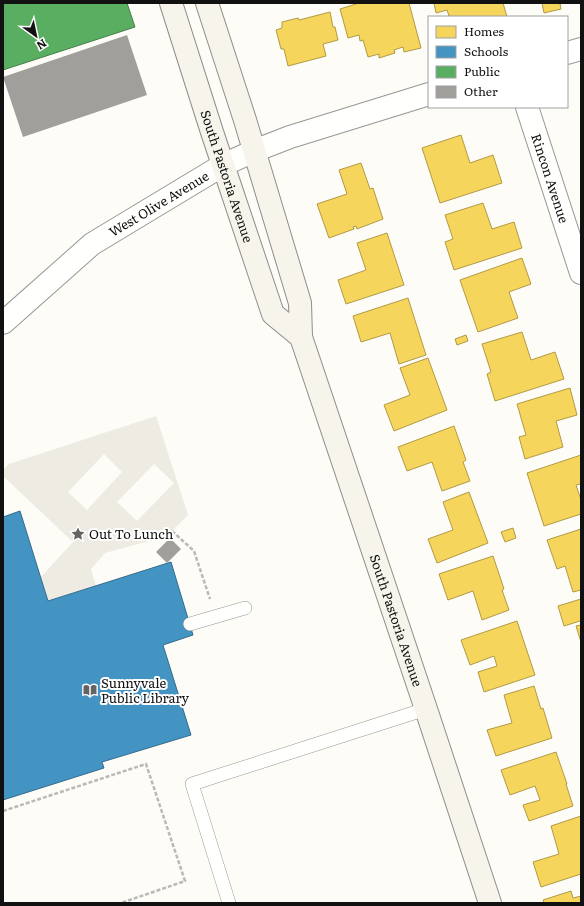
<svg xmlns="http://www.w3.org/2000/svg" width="584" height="906" viewBox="0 0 584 906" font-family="Literata,serif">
<rect width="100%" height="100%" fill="#fdfcf7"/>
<path fill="#edebe2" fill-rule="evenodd" d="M 156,416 L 188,515 L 167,536 L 105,553 L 91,569 L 96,586 L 48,601 L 41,577 L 73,542 L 3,476 L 3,470 L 9,464 ZM 104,454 L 122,472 L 87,510 L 68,492 ZM 154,464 L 174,483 L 137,521 L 117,502 Z"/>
<path fill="#f6d55c" stroke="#b19a46" d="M 356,3 L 409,3 L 421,48 L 404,52 L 403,47 L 394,50 L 395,53 L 379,58 L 379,54 L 368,57 L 363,40 L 360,41 L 359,35 L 348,38 L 340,9 L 356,4 Z
M 434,3 L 503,3 L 507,17 L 452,17 L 451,16 L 449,16 L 447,10 L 436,13 Z
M 542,3 L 565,3 L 560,4 L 561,9 L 544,13 Z
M 330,12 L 333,27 L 335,27 L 338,40 L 323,44 L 326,56 L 288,66 L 284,49 L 281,49 L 276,30 L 282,28 L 282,22 L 298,18 L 299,20 Z
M 461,135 L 470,163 L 493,155 L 502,183 L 440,203 L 422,148 Z
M 361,163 L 370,189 L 373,188 L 383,219 L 357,229 L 356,226 L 353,227 L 354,229 L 329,238 L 317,204 L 347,194 L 339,170 Z
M 483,203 L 492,229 L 514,222 L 522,248 L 454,270 L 445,242 L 453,239 L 445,215 Z
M 387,233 L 404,285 L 346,304 L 338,280 L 366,270 L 357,243 Z
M 522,258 L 531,284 L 509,292 L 518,318 L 478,332 L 460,280 Z
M 408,298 L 426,355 L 399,364 L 390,333 L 361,342 L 353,316 Z
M 522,332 L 531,360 L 555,352 L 564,379 L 495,401 L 487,374 L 491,372 L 482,344 Z
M 466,335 L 468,341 L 457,345 L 455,339 Z
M 428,358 L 447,410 L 394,431 L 384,405 L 410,395 L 400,368 Z
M 570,388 L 577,415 L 556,421 L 563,447 L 525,459 L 519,437 L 526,435 L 517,404 Z
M 454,426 L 466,460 L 463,462 L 470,481 L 442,491 L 432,462 L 407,471 L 398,447 Z
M 581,455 L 581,484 L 576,485 L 581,500 L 581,514 L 544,526 L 527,473 Z
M 469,492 L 488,543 L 437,563 L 428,539 L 453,530 L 443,502 Z
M 513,528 L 516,538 L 505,542 L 501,532 Z
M 581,529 L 581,590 L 573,592 L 565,566 L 557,569 L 547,540 Z
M 493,556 L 504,589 L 502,590 L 509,610 L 482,620 L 473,591 L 448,600 L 439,574 Z
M 581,599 L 581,624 L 580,621 L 564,626 L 558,606 Z
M 517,621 L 535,675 L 484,692 L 478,672 L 497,666 L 494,656 L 470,665 L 461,640 Z
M 581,625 L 581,642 L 576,626 Z
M 534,686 L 541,709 L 543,708 L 552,738 L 496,756 L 487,730 L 512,723 L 504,695 Z
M 556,752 L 567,784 L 566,784 L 573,806 L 529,821 L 523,805 L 540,800 L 535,786 L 510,795 L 501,770 Z
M 581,816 L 581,874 L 541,887 L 533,862 L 559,854 L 551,826 Z
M 571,891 L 573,898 L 581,896 L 581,903 L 544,903 L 543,900 Z"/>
<path fill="#4393c3" stroke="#346c8e" d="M 20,511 L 48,601 L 171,562 L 193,635 L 163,645 L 191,735 L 102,762 L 104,768 L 3,800 L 3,517 Z"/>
<path fill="#5aae61" stroke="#447f49" d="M 3,3 L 127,3 L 135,27 L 3,70 Z"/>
<path fill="#a19f9c" d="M 127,35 L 147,95 L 23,137 L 3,77 Z
M 170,538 L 181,549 L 167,563 L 156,552 Z"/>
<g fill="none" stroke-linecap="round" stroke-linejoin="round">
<g stroke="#979795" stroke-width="14">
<path id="lane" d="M 190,624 L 245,608
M 229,903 L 192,784 L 426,709"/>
</g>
<g stroke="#979795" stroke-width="24">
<g id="street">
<path d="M 567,53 L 581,49"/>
<path id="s1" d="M 527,107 L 581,273"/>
<path id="s2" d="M 3,323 L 92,244 L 223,165 L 254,151 L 290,137 L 429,94"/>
</g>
</g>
<g stroke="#8e8d8b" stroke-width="24">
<g id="secondary">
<path id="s3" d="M 171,3 L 212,132 L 273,314 L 301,337"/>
<path id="s4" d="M 207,3 L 245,120 L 300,303 L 301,337 L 426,709 L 490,903"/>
</g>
</g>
<path stroke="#b9b9b8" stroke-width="2.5" stroke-dasharray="4 2" stroke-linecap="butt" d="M 172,531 L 194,551 L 210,599
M 3,811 L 146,764 L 185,881 L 121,903"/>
<use href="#lane" stroke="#fffffe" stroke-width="13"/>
<use href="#street" stroke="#fffffe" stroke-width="22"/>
<use href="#secondary" stroke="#f6f4eb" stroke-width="22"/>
</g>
<defs>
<g id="sight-bare" transform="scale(1.08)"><path d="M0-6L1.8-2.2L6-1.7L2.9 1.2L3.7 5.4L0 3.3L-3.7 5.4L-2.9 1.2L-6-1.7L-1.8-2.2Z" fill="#646362" stroke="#fff" stroke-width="2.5" paint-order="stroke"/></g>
<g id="library-bare" transform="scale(1.08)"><path d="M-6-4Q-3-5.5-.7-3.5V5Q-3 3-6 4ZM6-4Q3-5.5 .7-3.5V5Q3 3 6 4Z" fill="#646362" stroke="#fff" stroke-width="2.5" paint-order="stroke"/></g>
</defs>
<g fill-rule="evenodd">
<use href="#sight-bare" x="78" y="534"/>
<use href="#library-bare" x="90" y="690"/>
</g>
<g text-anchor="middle" stroke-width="4" stroke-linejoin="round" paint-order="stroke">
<g font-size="13" fill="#111" stroke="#fff">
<text dy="5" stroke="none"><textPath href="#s3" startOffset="182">South Pastoria Avenue</textPath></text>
<text dy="5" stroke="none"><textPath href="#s1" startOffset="75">Rincon Avenue</textPath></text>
<text dy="5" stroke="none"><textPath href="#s2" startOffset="197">West Olive Avenue</textPath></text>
<text dy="5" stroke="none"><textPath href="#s4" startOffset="647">South Pastoria Avenue</textPath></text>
</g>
<g font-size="13" fill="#111" stroke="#fff" text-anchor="start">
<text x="89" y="539">Out To Lunch</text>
<text x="101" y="688">Sunnyvale<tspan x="101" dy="15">Public Library</tspan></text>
</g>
</g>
<rect width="584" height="906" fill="none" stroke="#111111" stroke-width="8"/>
<rect x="428" y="16" width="140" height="92" fill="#ffffff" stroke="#a0a0a0"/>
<rect x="436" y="26" width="20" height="12" fill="#f6d55c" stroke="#a0a0a0"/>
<text x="464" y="36" font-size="12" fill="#111111">Homes</text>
<rect x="436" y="46" width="20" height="12" fill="#4393c3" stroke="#a0a0a0"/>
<text x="464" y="56" font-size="12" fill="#111111">Schools</text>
<rect x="436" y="66" width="20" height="12" fill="#5aae61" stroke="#a0a0a0"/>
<text x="464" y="76" font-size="12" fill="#111111">Public</text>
<rect x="436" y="86" width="20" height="12" fill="#a19f9c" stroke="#a0a0a0"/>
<text x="464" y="96" font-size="12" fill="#111111">Other</text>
<g transform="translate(36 36) rotate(147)" stroke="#ffffff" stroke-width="3" paint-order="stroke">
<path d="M0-3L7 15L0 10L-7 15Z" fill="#111111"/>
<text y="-6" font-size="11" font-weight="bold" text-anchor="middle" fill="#111111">N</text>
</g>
</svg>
